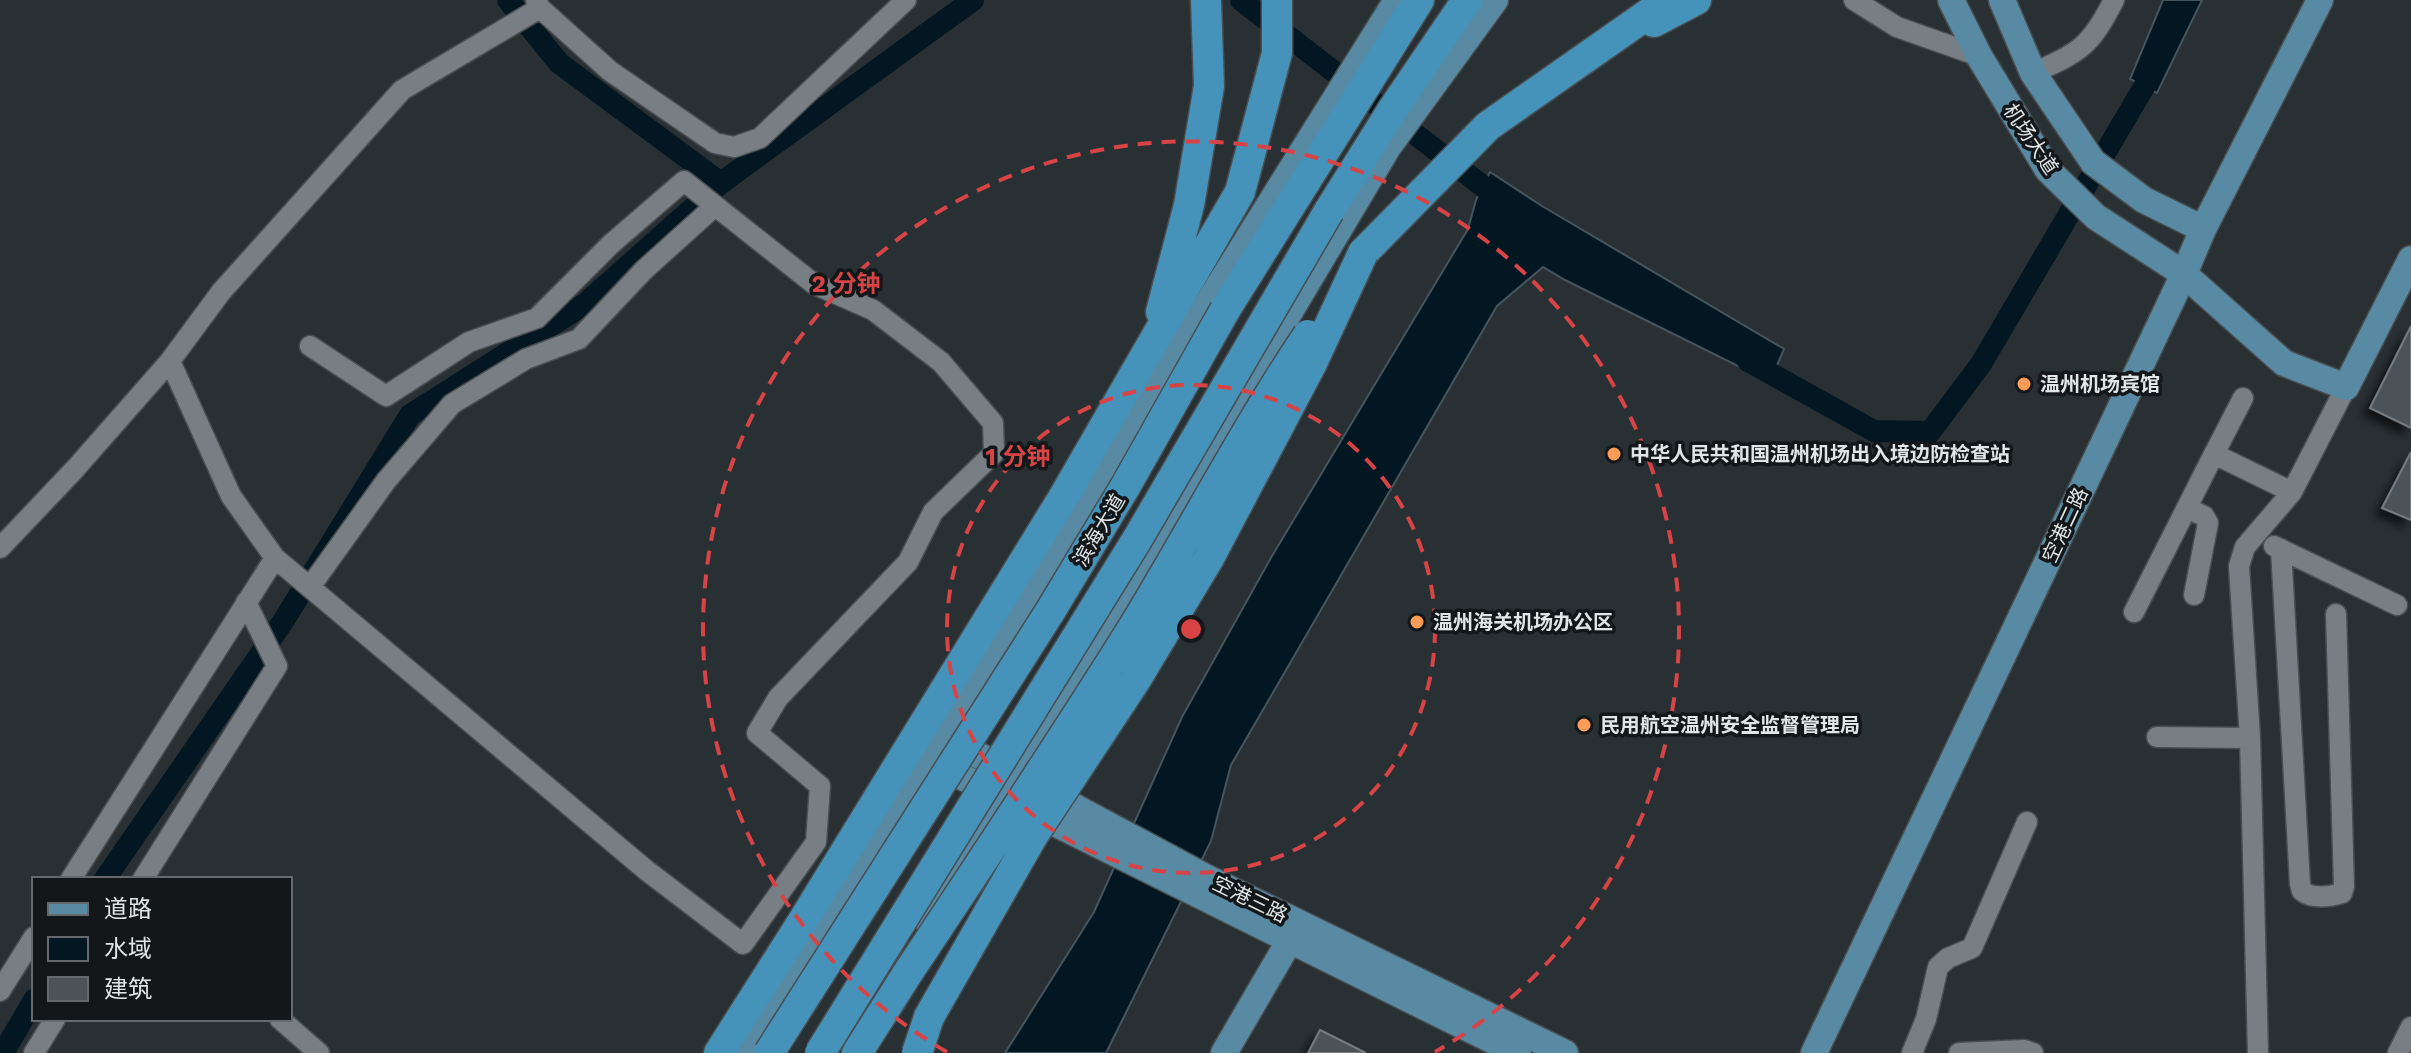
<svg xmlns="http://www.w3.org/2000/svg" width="2411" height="1053" viewBox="0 0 2411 1053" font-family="'Work Sans','Noto Sans SC',sans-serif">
<defs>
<filter id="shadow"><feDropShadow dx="-7" dy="7" stdDeviation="4" flood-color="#0009"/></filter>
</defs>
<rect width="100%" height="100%" fill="#293034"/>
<path fill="#031722" stroke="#45555d" stroke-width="2" d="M 2163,0 L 2202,0 L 2157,93 L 2130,79 Z
M 1490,172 L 1542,206 L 1784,349 L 1770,382 L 1565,280 L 1543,267 L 1497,306 L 1231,765 L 1211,841 L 1106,1053 L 1005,1053 L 1094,912 L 1182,717 L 1272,556 L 1468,229 L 1476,200 Z"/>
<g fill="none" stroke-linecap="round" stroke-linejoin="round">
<path stroke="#031722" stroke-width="22" d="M 508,0 L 559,63 L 721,183
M 1241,0 L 1506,204
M 1748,361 L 1874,431 L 1930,432 L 1981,364 L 2151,75
M 105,879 L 284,620 L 410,415 L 585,304 L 721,183 L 973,0
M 3,1053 L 34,1000"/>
</g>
<path fill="#4c5358" stroke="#757c81" stroke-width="2" filter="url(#shadow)" d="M 2411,326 L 2411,428 L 2370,408 Z
M 2411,452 L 2411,520 L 2382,508 Z
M 1320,1030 L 1366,1053 L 1308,1053 Z"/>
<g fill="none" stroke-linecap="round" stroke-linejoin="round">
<g stroke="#484d50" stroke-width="23">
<path id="minor" d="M 536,0 L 540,8 L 610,71 L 715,143 L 734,147 L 760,138 L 906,0
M 1854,0 L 1897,27 L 1979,56
M 2033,73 C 2080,52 2090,47 2114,0
M 310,346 L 386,396 L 469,342 L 537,318 L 611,244 L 684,181 L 814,284 L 873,310 L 941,362 L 993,423 L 994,453 L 933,512 L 908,562 L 778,698 L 757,733 L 820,786 L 816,842 L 743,944 L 646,870 L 275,558 L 231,496 L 170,361 L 221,292 L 402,90 L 540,8
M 2243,398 L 2214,454 L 2292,492
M 2187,508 L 2204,516 L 2208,523 L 2194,595
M 2274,546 L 2397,605
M 0,548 L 75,469 L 170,361
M 2281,549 L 2300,884 L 2302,891 C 2312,899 2330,897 2342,893 L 2344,886 L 2336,614
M 310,587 L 386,481 L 452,404 L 526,359 L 579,339 L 644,270 L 715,206
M 2134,612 L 2214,454
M 2157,737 L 2250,738
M 71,879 L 275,558
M 143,879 L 277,666 L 246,602
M 0,991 L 34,937
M 280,1019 L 319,1053
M 34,1053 L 55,1019
M 1912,1053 L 1926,1019 L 1938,967 L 1948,958 L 1972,948 L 2027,822
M 1959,1053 L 2024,1050 L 2033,1053
M 2258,1053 L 2250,738 L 2239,566 L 2245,547 L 2292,492 L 2346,387
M 2398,1053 L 2411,1027"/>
</g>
<g stroke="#484d50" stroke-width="29">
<path id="major" d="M 1951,0 L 1979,56 L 2048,170 L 2096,217 L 2184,274 L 2284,363 L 2346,387 L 2411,259
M 2002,0 L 2033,73 L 2093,162 L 2144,200 L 2203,229
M 948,739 L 1207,878 L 1565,1053
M 930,761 C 1126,860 1322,956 1518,1053
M 927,920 L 1388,147 L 1495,0
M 740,1053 L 1397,0
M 1224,1053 L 1297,928
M 1814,1053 L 2184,274 L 2203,229 L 2320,0"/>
</g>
<g stroke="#484d50" stroke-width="33">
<path id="highway" d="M 1654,22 L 1696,0
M 1329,211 L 1393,109 L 1467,0
M 1363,253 L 1488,126 L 1668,0
M 1225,310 L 1419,0
M 1161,312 L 1189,205 L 1209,86 L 1206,0
M 719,1053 L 801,924 L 1063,498 L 1240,192 L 1277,53 L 1277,0
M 857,1053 L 909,971"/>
</g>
<use href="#minor" stroke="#787f84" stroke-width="20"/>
<use href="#major" stroke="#598aa4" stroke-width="26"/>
<use href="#highway" stroke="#4592ba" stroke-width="30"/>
<g stroke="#484d50" stroke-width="33" stroke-linecap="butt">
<path id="highway-bridge" d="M 909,971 C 985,857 1061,743 1134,626 C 1193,529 1245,429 1308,335
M 769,1053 L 1051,610 L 1125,487 L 1225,310
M 820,1053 L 1138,538 L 1329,211
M 917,1053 L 929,1017 L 1032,837 L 1135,681 L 1209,558 L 1312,363 L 1363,253"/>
</g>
<use href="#highway-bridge" stroke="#4592ba" stroke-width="30"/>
</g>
<g fill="none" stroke="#d84445" stroke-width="4" stroke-dasharray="14 10">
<circle cx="1191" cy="629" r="244"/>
<path d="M947 1052A488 488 0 1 1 1435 1052"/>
</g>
<g fill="#fe9c57" stroke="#141719" stroke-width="3">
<circle cx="2024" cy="384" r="8"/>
<circle cx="1614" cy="454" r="8"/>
<circle cx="1417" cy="622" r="8"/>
<circle cx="1584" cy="725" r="8"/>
</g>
<g text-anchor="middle" stroke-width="7" stroke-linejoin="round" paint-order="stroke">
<g font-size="20" fill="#e0e5e7" stroke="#141719">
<text transform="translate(2031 139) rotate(56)" y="7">机场大道</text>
<text transform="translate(2065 525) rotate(-65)" y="7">空港二路</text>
<text transform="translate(1099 530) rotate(-59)" y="7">滨海大道</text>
<text transform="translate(1250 899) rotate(26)" y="7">空港三路</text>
</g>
<g font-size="20" font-weight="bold" fill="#e0e5e7" stroke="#141719" text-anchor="start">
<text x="2040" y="391">温州机场宾馆</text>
<text x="1630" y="461">中华人民共和国温州机场出入境边防检查站</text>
<text x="1433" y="629">温州海关机场办公区</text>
<text x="1600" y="732">民用航空温州安全监督管理局</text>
</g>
</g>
<circle cx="1191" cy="629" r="12" fill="#d84445" stroke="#141719" stroke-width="4"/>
<g font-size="24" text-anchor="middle" font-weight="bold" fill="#d84445" stroke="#141719" stroke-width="7" stroke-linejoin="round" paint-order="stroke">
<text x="846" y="292">2 分钟</text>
<text x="1018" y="465">1 分钟</text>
</g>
<rect x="32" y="877" width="260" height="144" fill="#141719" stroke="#66696b" stroke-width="2"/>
<rect x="48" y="903" width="40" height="12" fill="#598aa4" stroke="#66696b" stroke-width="2"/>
<text x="104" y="917" font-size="24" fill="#e0e5e7">道路</text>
<rect x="48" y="937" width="40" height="24" fill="#031722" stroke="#66696b" stroke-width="2"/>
<text x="104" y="957" font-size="24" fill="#e0e5e7">水域</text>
<rect x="48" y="977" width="40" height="24" fill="#4c5358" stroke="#66696b" stroke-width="2"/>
<text x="104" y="997" font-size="24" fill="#e0e5e7">建筑</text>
</svg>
